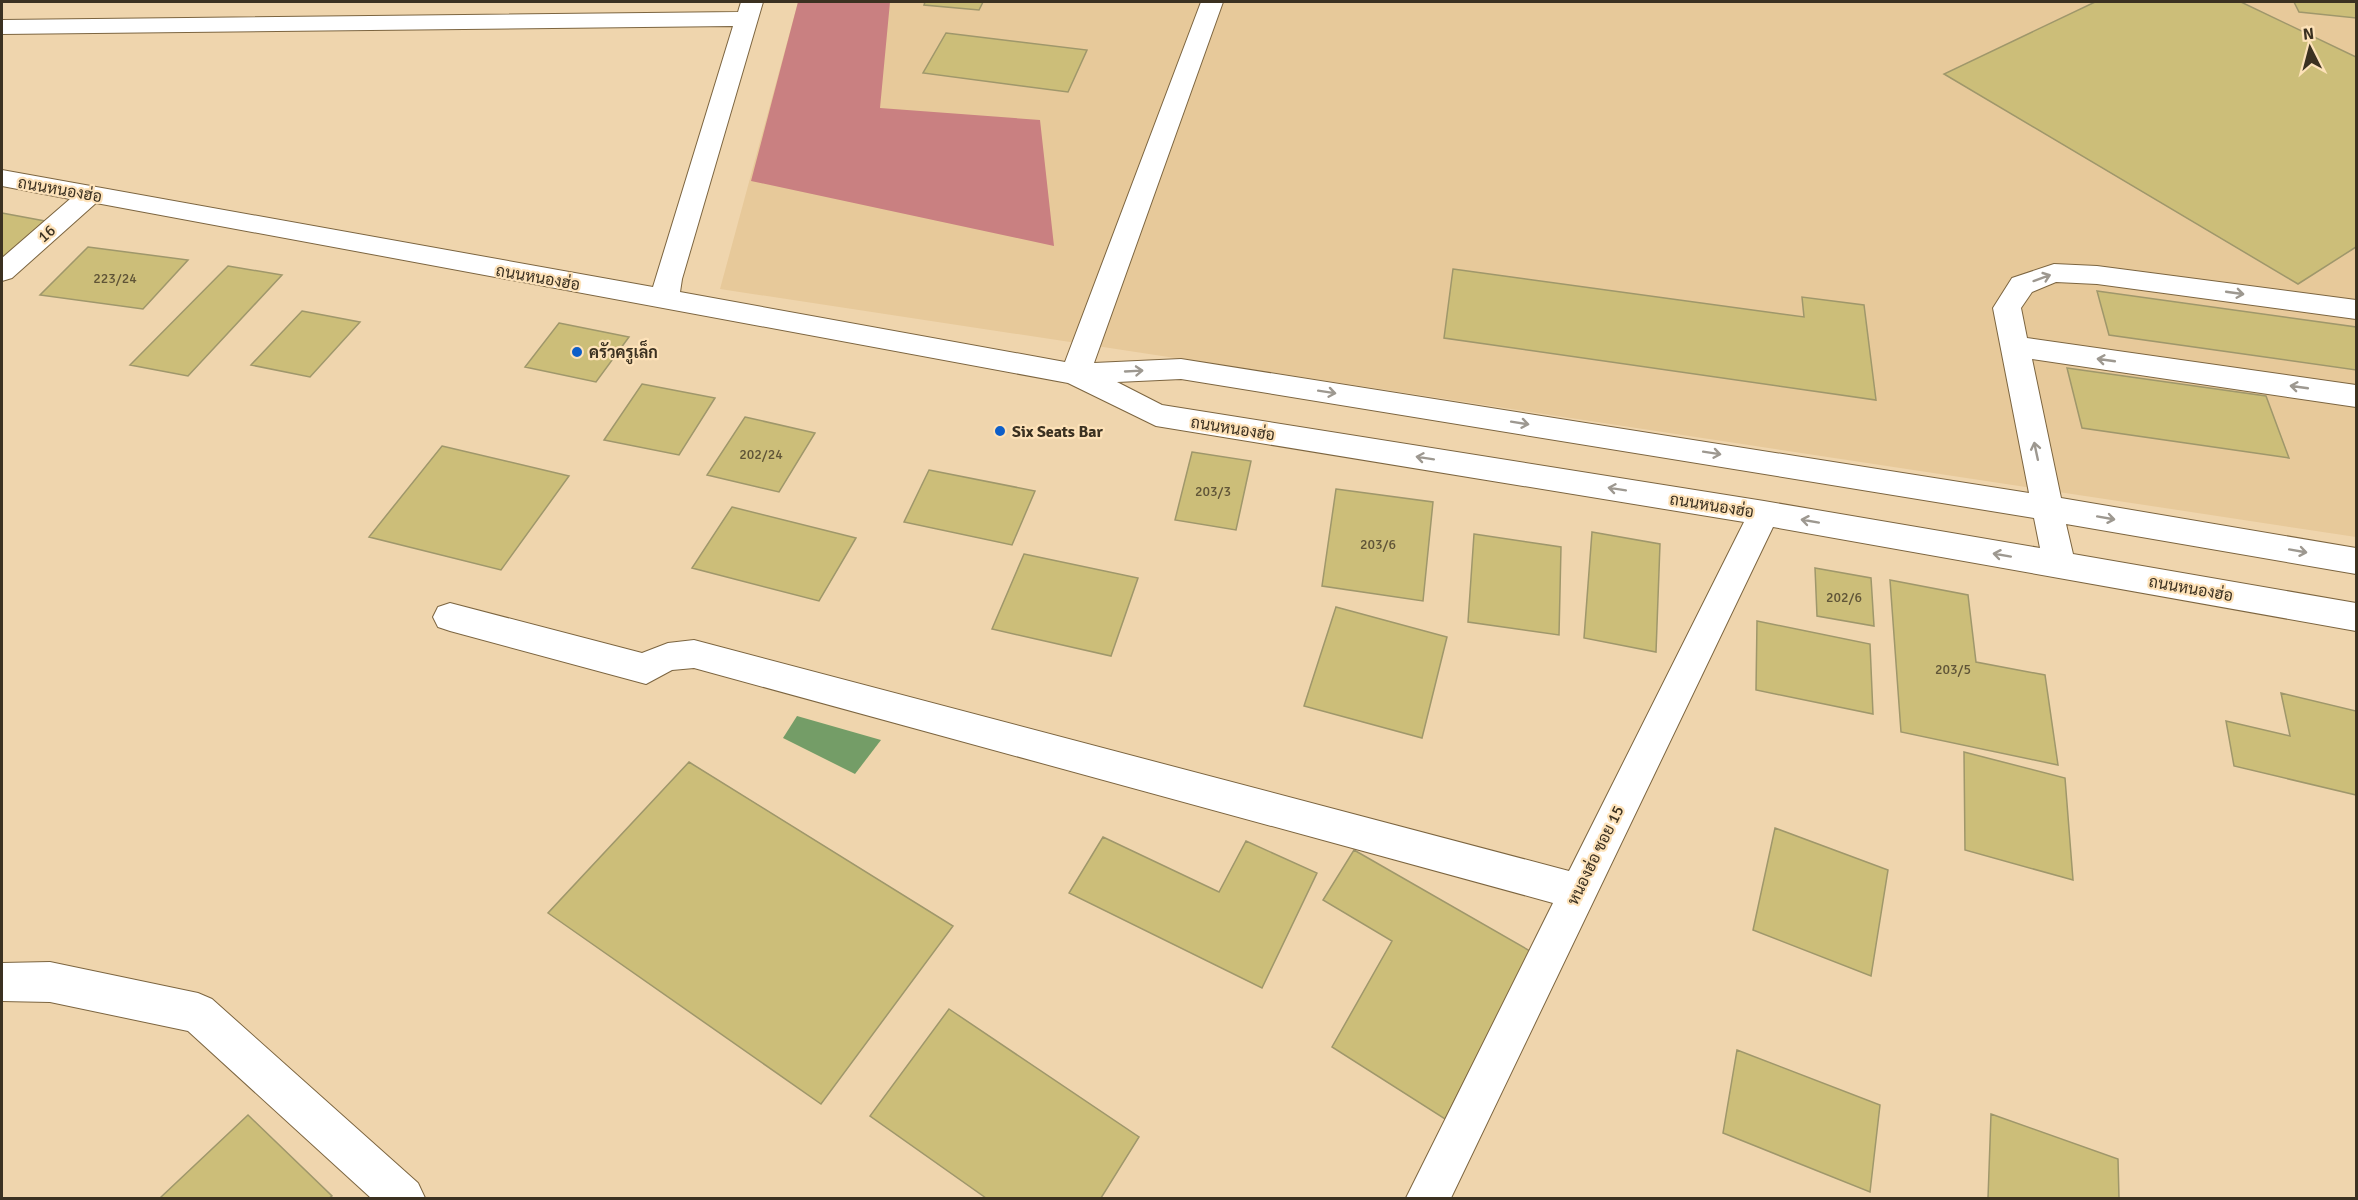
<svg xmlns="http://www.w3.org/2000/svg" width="2358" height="1200" viewBox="0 0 2358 1200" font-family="Signika,Sarabun,sans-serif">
<rect width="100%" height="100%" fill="#efd5ad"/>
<path fill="#e7c99a" d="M 798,2 L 2356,2 L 2356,537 L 720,289 Z"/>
<path fill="#c98081" d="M 798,2 L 890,2 L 880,108 L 1040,120 L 1054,246 L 751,181 Z"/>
<path fill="#749d67" d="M 797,716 L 881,740 L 855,774 L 783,738 Z"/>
<path fill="#ccbe79" stroke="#9f976b" stroke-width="1.5" d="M 925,2 L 983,2 L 979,10 L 924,5 Z
M 2095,2 L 2241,2 L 2356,57 L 2356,247 L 2298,284 L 1944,74 Z
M 2294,2 L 2356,2 L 2356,18 L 2299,12 Z
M 946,33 L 1087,50 L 1068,92 L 923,73 Z
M 2,213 L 45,221 L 2,258 Z
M 88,247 L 188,260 L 143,309 L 40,295 Z
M 228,266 L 282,275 L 188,376 L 130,365 Z
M 1453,269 L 1804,317 L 1802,297 L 1864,305 L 1876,400 L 1444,338 Z
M 2097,291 L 2356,327 L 2356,370 L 2109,335 Z
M 302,311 L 360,322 L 310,377 L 251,365 Z
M 559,323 L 629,337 L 596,382 L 525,367 Z
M 2067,368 L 2266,396 L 2289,458 L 2082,428 Z
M 642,384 L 715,398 L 679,455 L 604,440 Z
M 745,417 L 815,433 L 779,492 L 707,475 Z
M 442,446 L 569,476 L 501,570 L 369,537 Z
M 1192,452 L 1251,461 L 1236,530 L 1175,520 Z
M 929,470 L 1035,491 L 1012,545 L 904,522 Z
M 1336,489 L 1433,502 L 1423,601 L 1322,586 Z
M 732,507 L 856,538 L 819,601 L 692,568 Z
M 1592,532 L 1660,544 L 1656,652 L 1584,638 Z
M 1474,534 L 1561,547 L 1559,635 L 1468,622 Z
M 1024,554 L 1138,578 L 1111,656 L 992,629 Z
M 1815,568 L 1871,578 L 1874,626 L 1817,616 Z
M 1890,580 L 1968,595 L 1976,662 L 2045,675 L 2058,765 L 1901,732 Z
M 1336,607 L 1447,637 L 1422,738 L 1304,706 Z
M 1757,621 L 1870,644 L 1873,714 L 1756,690 Z
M 2281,693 L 2356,711 L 2356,795 L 2234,766 L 2226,721 L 2290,736 Z
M 1964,752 L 2065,778 L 2073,880 L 1965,850 Z
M 689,762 L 953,926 L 821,1104 L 548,913 Z
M 1775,828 L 1888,870 L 1871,976 L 1753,930 Z
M 1103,837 L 1219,892 L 1246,841 L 1317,873 L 1262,988 L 1069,893 Z
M 1354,850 L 1530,951 L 1445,1119 L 1332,1047 L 1392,941 L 1323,900 Z
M 949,1009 L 1139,1137 L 1101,1198 L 986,1198 L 870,1116 Z
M 1737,1050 L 1880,1105 L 1870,1192 L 1723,1133 Z
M 1991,1114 L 2118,1159 L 2119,1198 L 1988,1198 Z
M 248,1115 L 332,1196 L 329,1198 L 160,1198 Z"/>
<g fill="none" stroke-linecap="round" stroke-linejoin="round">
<g stroke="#7c6540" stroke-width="2">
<path id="minor" d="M 741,2 L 763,2 L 682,279 L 680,292 L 1065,362 L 1201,2 L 1223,2 L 1094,363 L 1181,359 L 2029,493 L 1993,308 L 2012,278 L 2054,264 L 2097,266 L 2356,300 L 2356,319 L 2097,284 L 2056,282 L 2032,292 L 2021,308 L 2027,338 L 2356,385 L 2356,407 L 2032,359 L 2061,498 L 2356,548 L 2356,574 L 2066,524 L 2073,554 L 2356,603 L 2356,631 L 1773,527 L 1451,1198 L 1406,1198 L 1553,903 L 694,668 L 672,670 L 646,684 L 450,631 L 438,627 L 433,617 L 438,607 L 450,603 L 642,653 L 668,643 L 694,640 L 1569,871 L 1744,522 L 1156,426 L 1068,383 L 96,203 L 12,278 L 2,281 L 2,258 L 70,199 L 2,186 L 2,170 L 653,287 L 733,26 L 2,34 L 2,20 L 738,12 ZM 1181,379 L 2034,518 L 2040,548 L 1764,501 L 1162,405 L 1117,382 Z
M 50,962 L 198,993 L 212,999 L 418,1183 L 425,1198 L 371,1198 L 188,1031 L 50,1002 L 2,1001 L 2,963 Z"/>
</g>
<use href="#minor" fill="#fff" fill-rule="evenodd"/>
</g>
<defs><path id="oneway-shaft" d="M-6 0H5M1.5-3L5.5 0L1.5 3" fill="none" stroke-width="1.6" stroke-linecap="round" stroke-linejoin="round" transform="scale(1.5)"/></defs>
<g stroke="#9d9890">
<use href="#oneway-shaft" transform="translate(2042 278) rotate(-20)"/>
<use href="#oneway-shaft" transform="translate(2235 293) rotate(8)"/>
<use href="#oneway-shaft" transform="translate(2106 360) rotate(-172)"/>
<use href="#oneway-shaft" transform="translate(1134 371) rotate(-3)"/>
<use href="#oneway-shaft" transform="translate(2299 387) rotate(-172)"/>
<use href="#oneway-shaft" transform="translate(1327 392) rotate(9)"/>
<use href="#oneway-shaft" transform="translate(1520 423) rotate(9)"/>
<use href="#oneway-shaft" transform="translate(2036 451) rotate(-102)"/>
<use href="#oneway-shaft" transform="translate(1712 453) rotate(9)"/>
<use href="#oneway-shaft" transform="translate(1425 458) rotate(-171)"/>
<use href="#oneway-shaft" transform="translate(1617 489) rotate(-171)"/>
<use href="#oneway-shaft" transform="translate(2106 518) rotate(10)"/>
<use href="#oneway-shaft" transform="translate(1810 521) rotate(-170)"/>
<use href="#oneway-shaft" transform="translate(2298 551) rotate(10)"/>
<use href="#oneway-shaft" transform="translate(2002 555) rotate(-170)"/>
</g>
<g fill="#0d5ec8" stroke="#fde2b9" stroke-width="2">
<circle cx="577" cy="352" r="6"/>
<circle cx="1000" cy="431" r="6"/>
</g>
<g text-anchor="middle" stroke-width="4.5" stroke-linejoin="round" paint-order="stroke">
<g font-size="14" fill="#5f5437">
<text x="115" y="283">223/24</text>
<text x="761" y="459">202/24</text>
<text x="1213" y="496">203/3</text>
<text x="1378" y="549">203/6</text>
<text x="1844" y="602">202/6</text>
<text x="1953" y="674">203/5</text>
</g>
<g font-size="16" fill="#3b3121" stroke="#fde2b9">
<text transform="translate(60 189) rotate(10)" y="6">ถนนหนองฮ่อ</text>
<text transform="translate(46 233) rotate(-41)" y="6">16</text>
<text transform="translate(538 277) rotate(10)" y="6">ถนนหนองฮ่อ</text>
<text transform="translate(1233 428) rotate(9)" y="6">ถนนหนองฮ่อ</text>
<text transform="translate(1712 505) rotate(9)" y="6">ถนนหนองฮ่อ</text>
<text transform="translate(2191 588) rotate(10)" y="6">ถนนหนองฮ่อ</text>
<text transform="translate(1595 855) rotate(-64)" y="6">หนองฮ่อ ซอย 15</text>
</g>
<g font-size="16" font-weight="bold" fill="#3b3121" stroke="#fde2b9" text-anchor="start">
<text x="589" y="358">ครัวครูเล็ก</text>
<text x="1012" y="437">Six Seats Bar</text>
</g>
</g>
<rect width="2358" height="1200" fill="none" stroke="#3b3121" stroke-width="6"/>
<g transform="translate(2310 48) rotate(354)" stroke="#fde2b9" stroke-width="4.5" paint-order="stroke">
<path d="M0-4.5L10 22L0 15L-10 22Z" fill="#3b3121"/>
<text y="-9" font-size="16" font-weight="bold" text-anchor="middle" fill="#3b3121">N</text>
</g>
</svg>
